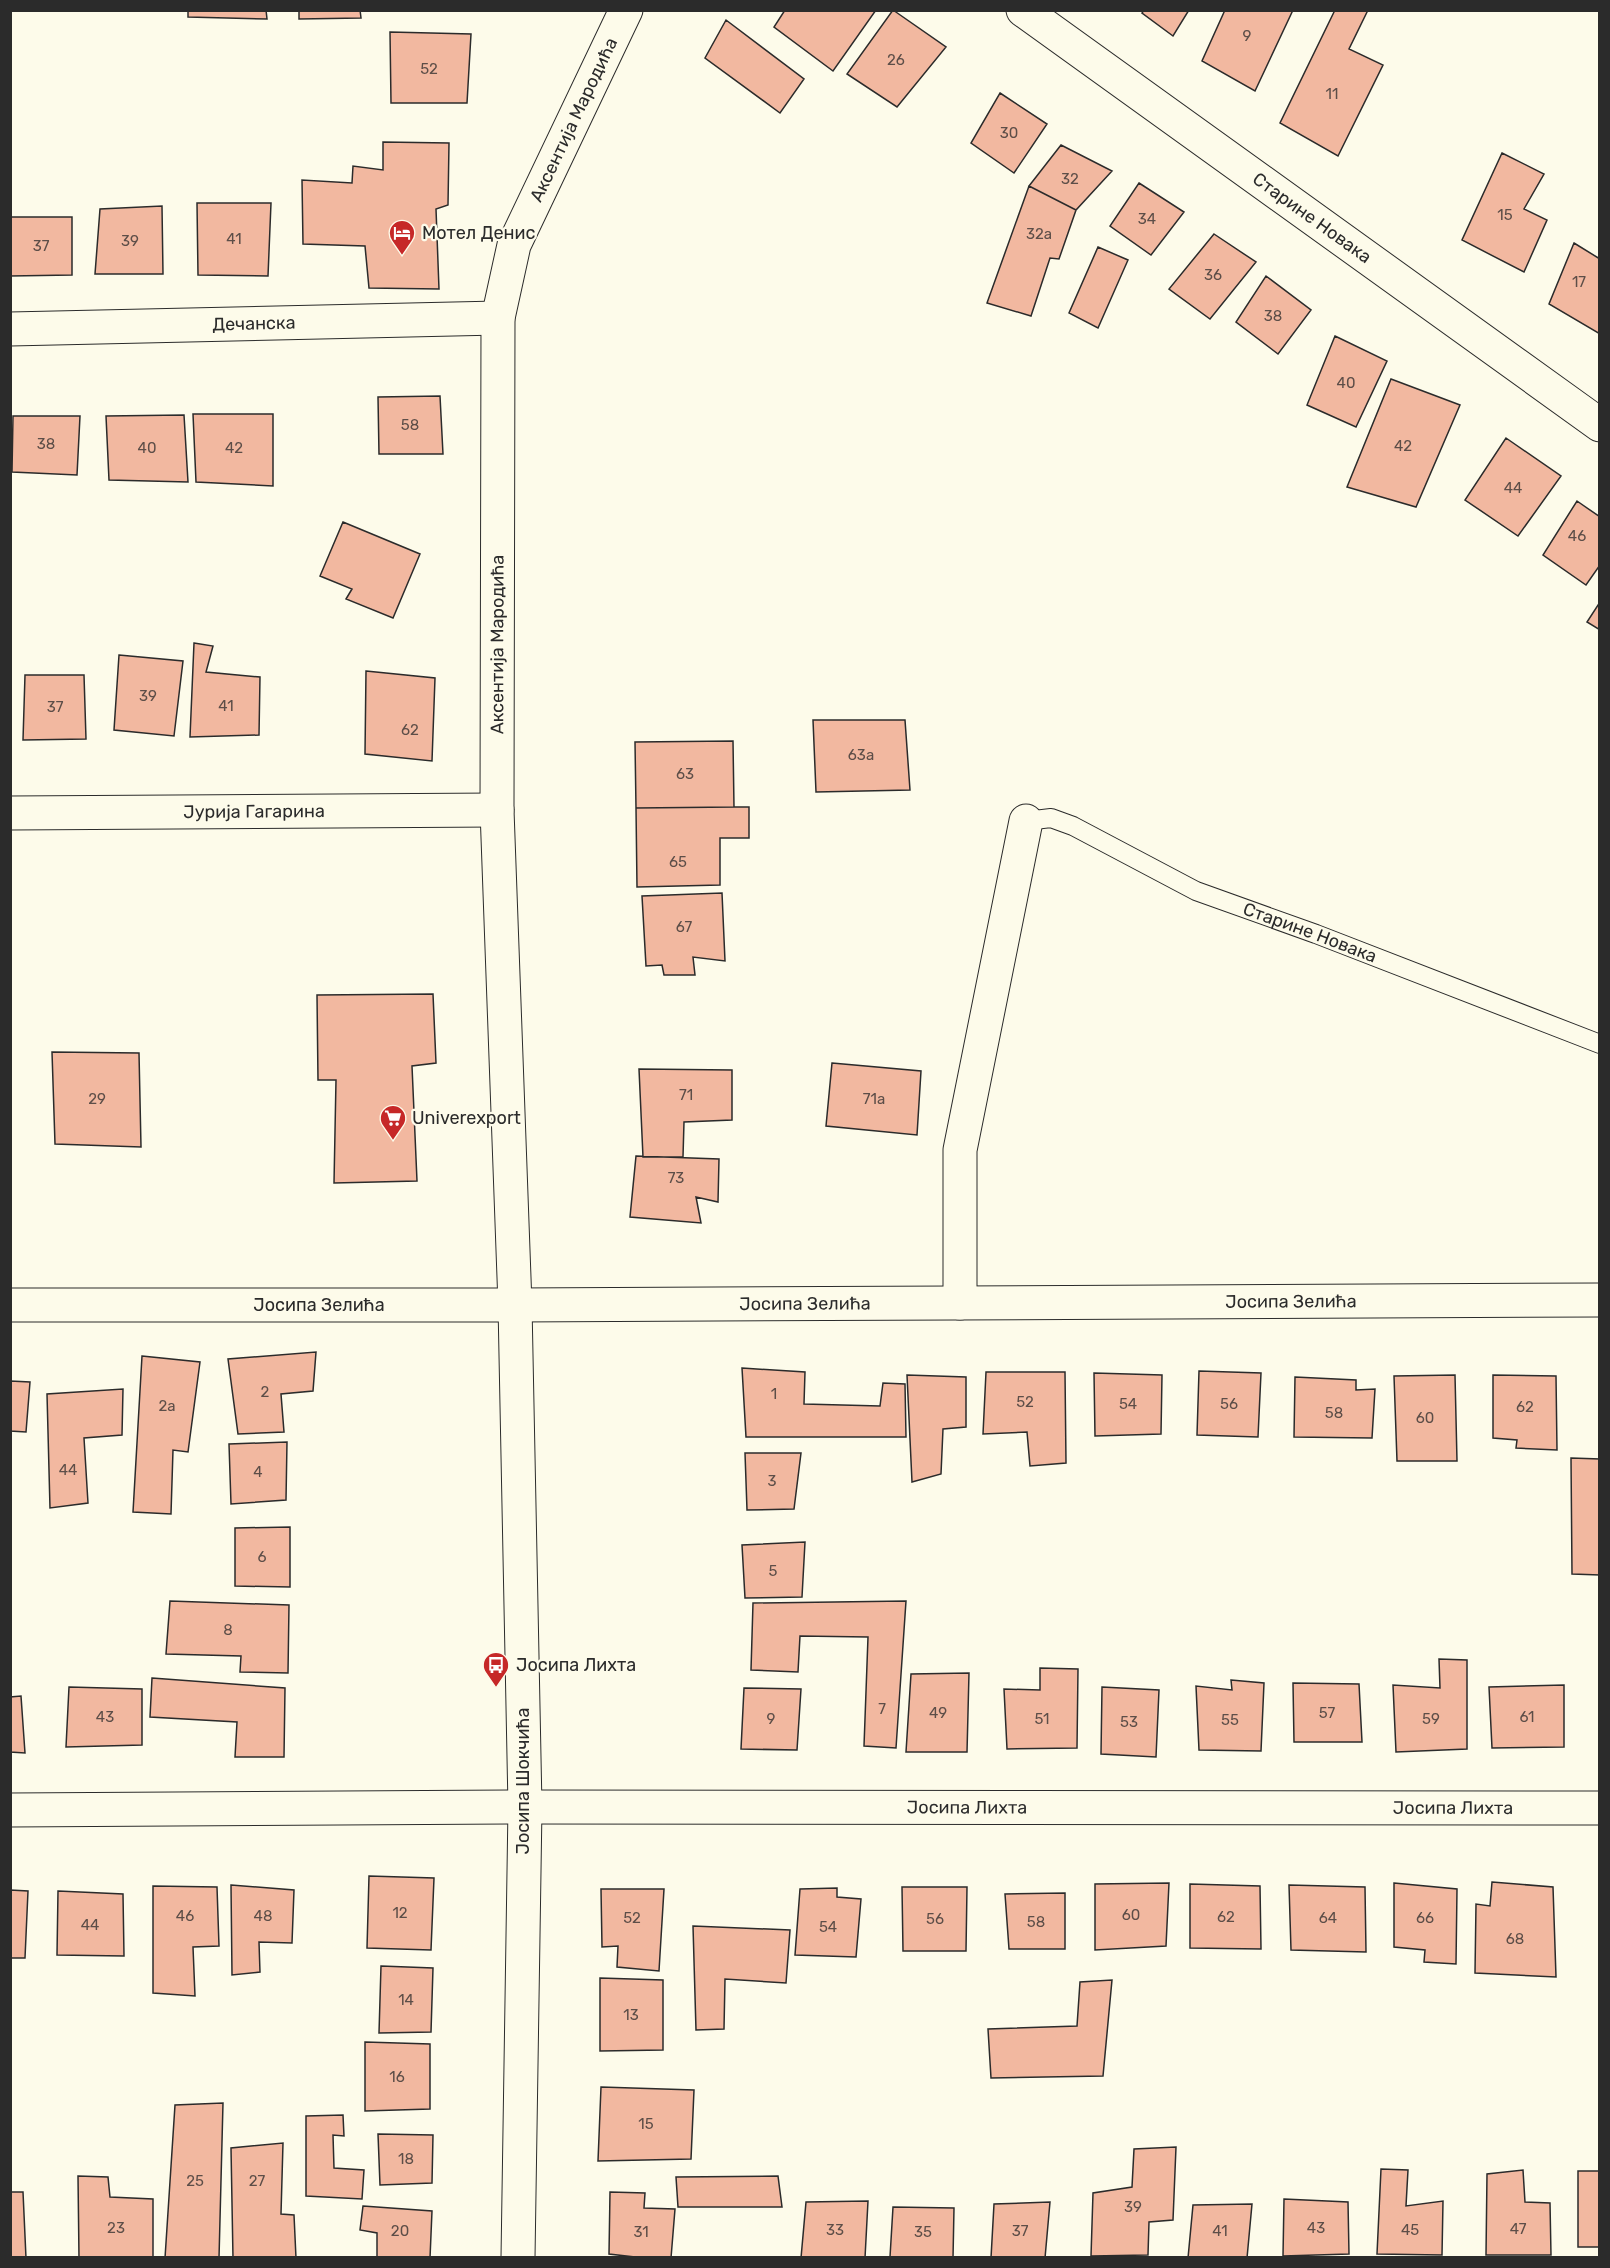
<svg xmlns="http://www.w3.org/2000/svg" width="1610" height="2268" viewBox="0 0 1610 2268" font-family="Rubik,sans-serif">
<rect width="100%" height="100%" fill="#fdfbea"/>
<path fill="#f2b8a0" stroke="#2b2b2b" stroke-width="1.5" d="M 188,10 L 266,10 L 267,19 L 188,17 Z
M 299,10 L 360,10 L 361,18 L 299,19 Z
M 785,10 L 876,10 L 833,71 L 774,27 Z
M 893,10 L 946,47 L 897,107 L 847,74 Z
M 1144,10 L 1189,10 L 1173,36 L 1142,13 Z
M 1225,10 L 1293,10 L 1255,91 L 1202,61 Z
M 1335,10 L 1368,10 L 1349,49 L 1383,65 L 1338,156 L 1280,123 Z
M 726,20 L 804,79 L 780,113 L 705,58 Z
M 390,32 L 471,34 L 467,103 L 391,103 Z
M 1000,93 L 1047,124 L 1014,173 L 971,143 Z
M 383,142 L 449,143 L 448,205 L 436,209 L 439,289 L 369,288 L 365,246 L 303,244 L 302,180 L 352,183 L 353,166 L 383,170 Z
M 1061,145 L 1112,171 L 1076,210 L 1029,186 Z
M 1502,153 L 1544,174 L 1524,209 L 1547,220 L 1524,272 L 1462,240 Z
M 1139,183 L 1184,212 L 1151,255 L 1110,226 Z
M 1029,186 L 1076,210 L 1059,259 L 1050,258 L 1031,316 L 987,303 Z
M 197,203 L 271,203 L 268,276 L 198,275 Z
M 162,206 L 163,274 L 95,274 L 100,209 Z
M 10,217 L 72,217 L 72,275 L 10,276 Z
M 1214,234 L 1256,262 L 1210,319 L 1169,289 Z
M 1574,243 L 1600,259 L 1600,334 L 1549,304 Z
M 1098,247 L 1128,260 L 1098,328 L 1069,313 Z
M 1266,276 L 1311,310 L 1278,354 L 1236,322 Z
M 1335,336 L 1387,361 L 1356,427 L 1307,405 Z
M 1391,379 L 1460,405 L 1416,507 L 1347,487 Z
M 440,396 L 443,454 L 379,454 L 378,397 Z
M 193,414 L 273,414 L 273,486 L 196,482 Z
M 184,415 L 188,482 L 109,480 L 106,416 Z
M 13,416 L 80,416 L 77,475 L 12,472 Z
M 1506,438 L 1561,476 L 1518,536 L 1465,500 Z
M 1577,501 L 1600,517 L 1600,565 L 1586,585 L 1543,555 Z
M 343,522 L 420,554 L 393,618 L 346,599 L 352,589 L 320,576 Z
M 1600,602 L 1600,630 L 1587,622 Z
M 194,643 L 213,646 L 206,672 L 260,677 L 259,735 L 190,737 Z
M 119,655 L 183,661 L 174,736 L 114,730 Z
M 366,671 L 435,678 L 432,761 L 365,754 Z
M 25,675 L 84,675 L 86,739 L 23,740 Z
M 813,720 L 905,720 L 910,790 L 816,792 Z
M 733,741 L 734,807 L 636,808 L 635,742 Z
M 734,807 L 749,807 L 749,838 L 720,838 L 720,885 L 637,887 L 636,808 Z
M 722,893 L 725,961 L 693,957 L 695,975 L 664,975 L 662,965 L 646,966 L 642,896 Z
M 433,994 L 436,1063 L 412,1066 L 417,1181 L 334,1183 L 336,1080 L 318,1080 L 317,995 Z
M 52,1052 L 139,1053 L 141,1147 L 55,1144 Z
M 832,1063 L 921,1071 L 917,1135 L 826,1126 Z
M 639,1069 L 732,1070 L 732,1120 L 684,1122 L 683,1157 L 643,1157 Z
M 636,1156 L 719,1159 L 718,1202 L 696,1197 L 701,1223 L 630,1217 Z
M 316,1352 L 313,1391 L 281,1394 L 284,1432 L 238,1434 L 228,1359 Z
M 142,1356 L 200,1362 L 188,1452 L 173,1450 L 171,1514 L 133,1512 Z
M 742,1368 L 805,1372 L 804,1404 L 880,1406 L 883,1383 L 905,1384 L 906,1437 L 746,1437 Z
M 1199,1371 L 1261,1373 L 1258,1437 L 1197,1435 Z
M 986,1372 L 1065,1372 L 1066,1463 L 1030,1466 L 1027,1432 L 983,1434 Z
M 1094,1373 L 1162,1375 L 1161,1434 L 1095,1436 Z
M 907,1375 L 966,1377 L 966,1427 L 943,1429 L 941,1474 L 912,1482 Z
M 1455,1375 L 1457,1461 L 1397,1461 L 1394,1376 Z
M 1493,1375 L 1556,1376 L 1557,1450 L 1516,1448 L 1517,1440 L 1493,1438 Z
M 1295,1377 L 1356,1380 L 1356,1390 L 1375,1389 L 1372,1438 L 1294,1437 Z
M 10,1381 L 30,1382 L 26,1432 L 10,1431 Z
M 123,1389 L 122,1435 L 84,1438 L 88,1503 L 50,1508 L 47,1394 Z
M 287,1442 L 286,1500 L 231,1504 L 229,1444 Z
M 745,1453 L 801,1453 L 794,1509 L 747,1510 Z
M 1571,1458 L 1600,1459 L 1600,1575 L 1572,1574 Z
M 290,1527 L 290,1587 L 235,1586 L 235,1528 Z
M 805,1542 L 802,1597 L 745,1598 L 742,1545 Z
M 170,1601 L 289,1605 L 288,1673 L 240,1672 L 241,1656 L 166,1654 Z
M 906,1601 L 896,1748 L 864,1746 L 868,1637 L 800,1636 L 798,1672 L 751,1670 L 753,1603 Z
M 1439,1659 L 1467,1660 L 1467,1749 L 1396,1752 L 1393,1685 L 1440,1688 Z
M 1040,1668 L 1078,1669 L 1077,1748 L 1007,1749 L 1004,1689 L 1040,1690 Z
M 969,1673 L 967,1752 L 906,1752 L 911,1674 Z
M 152,1678 L 285,1688 L 284,1757 L 235,1757 L 237,1722 L 150,1717 Z
M 1231,1680 L 1264,1683 L 1261,1751 L 1199,1750 L 1196,1686 L 1232,1690 Z
M 1293,1683 L 1359,1684 L 1362,1742 L 1294,1742 Z
M 1564,1685 L 1564,1747 L 1492,1748 L 1489,1687 Z
M 69,1687 L 142,1689 L 142,1745 L 66,1747 Z
M 1102,1687 L 1159,1690 L 1156,1757 L 1101,1754 Z
M 744,1688 L 801,1689 L 797,1750 L 741,1749 Z
M 21,1696 L 25,1753 L 10,1752 L 10,1697 Z
M 369,1876 L 434,1878 L 431,1950 L 367,1948 Z
M 1492,1882 L 1553,1887 L 1556,1977 L 1475,1973 L 1476,1904 L 1490,1906 Z
M 1169,1883 L 1166,1946 L 1095,1950 L 1095,1884 Z
M 1394,1883 L 1457,1889 L 1456,1964 L 1424,1962 L 1425,1950 L 1394,1947 Z
M 1190,1884 L 1260,1886 L 1261,1949 L 1190,1948 Z
M 231,1885 L 294,1890 L 292,1943 L 259,1942 L 260,1972 L 232,1975 Z
M 1289,1885 L 1365,1887 L 1366,1952 L 1291,1950 Z
M 153,1886 L 217,1887 L 219,1946 L 193,1947 L 195,1996 L 153,1993 Z
M 902,1887 L 967,1887 L 966,1951 L 903,1951 Z
M 837,1888 L 837,1897 L 861,1899 L 856,1957 L 795,1955 L 800,1889 Z
M 601,1889 L 664,1889 L 659,1971 L 617,1967 L 618,1946 L 602,1947 Z
M 10,1890 L 28,1891 L 25,1958 L 10,1958 Z
M 58,1891 L 123,1894 L 124,1956 L 57,1955 Z
M 1065,1893 L 1065,1949 L 1009,1949 L 1005,1894 Z
M 693,1926 L 790,1930 L 786,1983 L 725,1979 L 724,2029 L 696,2030 Z
M 381,1966 L 433,1968 L 431,2032 L 379,2033 Z
M 600,1978 L 663,1980 L 663,2050 L 600,2051 Z
M 1112,1980 L 1103,2076 L 991,2078 L 988,2029 L 1077,2026 L 1080,1982 Z
M 365,2042 L 430,2044 L 430,2109 L 365,2111 Z
M 601,2087 L 694,2090 L 691,2159 L 598,2161 Z
M 223,2103 L 219,2258 L 165,2258 L 175,2105 Z
M 343,2115 L 344,2136 L 333,2135 L 334,2168 L 364,2170 L 362,2199 L 306,2196 L 306,2116 Z
M 378,2134 L 433,2135 L 432,2183 L 380,2185 Z
M 283,2143 L 281,2214 L 294,2215 L 296,2258 L 233,2258 L 231,2148 Z
M 1176,2147 L 1173,2220 L 1149,2222 L 1148,2255 L 1091,2256 L 1093,2193 L 1132,2187 L 1134,2149 Z
M 1381,2169 L 1408,2170 L 1406,2206 L 1443,2201 L 1442,2255 L 1377,2254 Z
M 1523,2170 L 1525,2202 L 1550,2203 L 1551,2255 L 1486,2255 L 1487,2174 Z
M 1578,2171 L 1600,2171 L 1600,2247 L 1578,2247 Z
M 78,2176 L 108,2177 L 110,2197 L 153,2199 L 153,2258 L 79,2258 Z
M 778,2176 L 782,2207 L 678,2207 L 676,2177 Z
M 10,2192 L 23,2192 L 26,2258 L 10,2258 Z
M 610,2192 L 645,2193 L 644,2208 L 675,2209 L 671,2258 L 644,2258 L 609,2254 Z
M 1284,2199 L 1348,2202 L 1349,2254 L 1283,2256 Z
M 868,2201 L 865,2258 L 801,2258 L 806,2202 Z
M 1050,2202 L 1045,2258 L 991,2258 L 994,2204 Z
M 1252,2204 L 1247,2258 L 1188,2258 L 1193,2205 Z
M 363,2206 L 432,2211 L 430,2258 L 377,2258 L 377,2233 L 360,2230 Z
M 893,2207 L 954,2208 L 953,2258 L 890,2257 Z"/>
<g fill="none" stroke-linecap="round" stroke-linejoin="round">
<g stroke="#2b2b2b" stroke-width="20">
<g id="lane">
<path id="s1" d="M 1026,821 L 1051,818 L 1073,826 L 1196,891 L 1316,934 L 1600,1044"/>
</g>
</g>
<g stroke="#2b2b2b" stroke-width="35">
<g id="street">
<path id="s2" d="M 10,329 L 498,318"/>
<path id="s3" d="M 10,813 L 497,810"/>
<path d="M 960,1303 L 960,1150 L 1026,821"/>
<path id="s4" d="M 10,1305 L 515,1305 L 1600,1300"/>
<path id="s5" d="M 10,1810 L 525,1807 L 1600,1808"/>
<path id="s6" d="M 518,2258 L 525,1807 L 515,1305 L 497,810 L 498,318 L 514,245 L 626,10"/>
</g>
</g>
<g stroke="#2b2b2b" stroke-width="35">
<g id="secondary">
<path id="s7" d="M 1023,10 L 1600,425"/>
</g>
</g>
<use href="#lane" stroke="#fdfbea" stroke-width="18"/>
<use href="#street" stroke="#fdfbea" stroke-width="33"/>
<use href="#secondary" stroke="#fdfbea" stroke-width="33"/>
</g>
<defs>
<g id="hotel-pin" transform="scale(1.35)"><path d="M0 17L-7.5 6A9.5 9.5 0 1 1 7.5 6Z" fill="#c62828" stroke="#fdfbea"/><path d="M-6-4.5h1.5V1H6V5H4.5V3h-9V5H-6ZM-4 0a1.8 1.8 0 1 1 3.6 0ZM.5 0V-2.5h3Q6-2.5 6 0Z" fill="#fff"/></g>
<g id="supermarket-pin" transform="scale(1.35)"><path d="M0 17L-7.5 6A9.5 9.5 0 1 1 7.5 6Z" fill="#c62828" stroke="#fdfbea"/><path d="M-6-5.5h2.5l.6 2H6L4.5 2H-2.5L-4.4-4H-6ZM-1.5 3.2a1.3 1.3 0 1 0 .1 0ZM3 3.2a1.3 1.3 0 1 0 .1 0Z" fill="#fff"/></g>
<g id="bus-pin" transform="scale(1.35)"><path d="M0 17L-7.5 6A9.5 9.5 0 1 1 7.5 6Z" fill="#c62828" stroke="#fdfbea"/><path d="M-5-6H5V4H4V6H2V4H-2V6H-4V4H-5ZM-3.5-4V0h7V-4ZM-3.5 1.2v1.5H-2V1.2ZM2 1.2v1.5H3.5V1.2Z" fill="#fff"/></g>
</defs>
<g fill-rule="evenodd">
<use href="#hotel-pin" x="402" y="233"/>
<use href="#supermarket-pin" x="393" y="1118"/>
<use href="#bus-pin" x="496" y="1665"/>
</g>
<g text-anchor="middle" stroke-width="4.5" stroke-linejoin="round" paint-order="stroke">
<g font-size="15" fill="#5d4e48">
<text x="1247" y="41">9</text>
<text x="896" y="65">26</text>
<text x="429" y="74">52</text>
<text x="1332" y="99">11</text>
<text x="1009" y="138">30</text>
<text x="1070" y="184">32</text>
<text x="1505" y="220">15</text>
<text x="1147" y="224">34</text>
<text x="1039" y="239">32a</text>
<text x="234" y="244">41</text>
<text x="130" y="246">39</text>
<text x="41" y="251">37</text>
<text x="1213" y="280">36</text>
<text x="1579" y="287">17</text>
<text x="1273" y="321">38</text>
<text x="1346" y="388">40</text>
<text x="410" y="430">58</text>
<text x="46" y="449">38</text>
<text x="1403" y="451">42</text>
<text x="147" y="453">40</text>
<text x="234" y="453">42</text>
<text x="1513" y="493">44</text>
<text x="1577" y="541">46</text>
<text x="148" y="701">39</text>
<text x="226" y="711">41</text>
<text x="55" y="712">37</text>
<text x="410" y="735">62</text>
<text x="861" y="760">63a</text>
<text x="685" y="779">63</text>
<text x="678" y="867">65</text>
<text x="684" y="932">67</text>
<text x="686" y="1100">71</text>
<text x="97" y="1104">29</text>
<text x="874" y="1104">71a</text>
<text x="676" y="1183">73</text>
<text x="265" y="1397">2</text>
<text x="774" y="1399">1</text>
<text x="1025" y="1407">52</text>
<text x="1128" y="1409">54</text>
<text x="1229" y="1409">56</text>
<text x="167" y="1411">2a</text>
<text x="1525" y="1412">62</text>
<text x="1334" y="1418">58</text>
<text x="1425" y="1423">60</text>
<text x="68" y="1475">44</text>
<text x="258" y="1477">4</text>
<text x="772" y="1486">3</text>
<text x="262" y="1562">6</text>
<text x="773" y="1576">5</text>
<text x="228" y="1635">8</text>
<text x="882" y="1714">7</text>
<text x="938" y="1718">49</text>
<text x="1327" y="1718">57</text>
<text x="105" y="1722">43</text>
<text x="1527" y="1722">61</text>
<text x="771" y="1724">9</text>
<text x="1042" y="1724">51</text>
<text x="1431" y="1724">59</text>
<text x="1230" y="1725">55</text>
<text x="1129" y="1727">53</text>
<text x="400" y="1918">12</text>
<text x="1131" y="1920">60</text>
<text x="185" y="1921">46</text>
<text x="263" y="1921">48</text>
<text x="1226" y="1922">62</text>
<text x="632" y="1923">52</text>
<text x="1328" y="1923">64</text>
<text x="1425" y="1923">66</text>
<text x="935" y="1924">56</text>
<text x="1036" y="1927">58</text>
<text x="90" y="1930">44</text>
<text x="828" y="1932">54</text>
<text x="1515" y="1944">68</text>
<text x="406" y="2005">14</text>
<text x="631" y="2020">13</text>
<text x="397" y="2082">16</text>
<text x="646" y="2129">15</text>
<text x="406" y="2164">18</text>
<text x="195" y="2186">25</text>
<text x="257" y="2186">27</text>
<text x="1133" y="2212">39</text>
<text x="116" y="2233">23</text>
<text x="1316" y="2233">43</text>
<text x="1518" y="2234">47</text>
<text x="835" y="2235">33</text>
<text x="1410" y="2235">45</text>
<text x="400" y="2236">20</text>
<text x="1020" y="2236">37</text>
<text x="1220" y="2236">41</text>
<text x="641" y="2237">31</text>
<text x="923" y="2237">35</text>
</g>
<g font-size="18" fill="#2b2b2b" stroke="#fdfbea">
<text dy="6" stroke="none"><textPath href="#s6" startOffset="2154">Аксентија Мародића</textPath></text>
<text dy="6" stroke="none"><textPath href="#s7" startOffset="356">Старине Новака</textPath></text>
<text dy="6" stroke="none"><textPath href="#s2" startOffset="244">Дечанска</textPath></text>
<text dy="6" stroke="none"><textPath href="#s6" startOffset="1614">Аксентија Мародића</textPath></text>
<text dy="6" stroke="none"><textPath href="#s3" startOffset="244">Јурија Гагарина</textPath></text>
<text dy="6" stroke="none"><textPath href="#s1" startOffset="309">Старине Новака</textPath></text>
<text dy="6" stroke="none"><textPath href="#s4" startOffset="1281">Јосипа Зелића</textPath></text>
<text dy="6" stroke="none"><textPath href="#s4" startOffset="795">Јосипа Зелића</textPath></text>
<text dy="6" stroke="none"><textPath href="#s4" startOffset="309">Јосипа Зелића</textPath></text>
<text transform="translate(523 1781) rotate(-90)" y="6">Јосипа Шокчића</text>
<text dy="6" stroke="none"><textPath href="#s5" startOffset="957">Јосипа Лихта</textPath></text>
<text dy="6" stroke="none"><textPath href="#s5" startOffset="1443">Јосипа Лихта</textPath></text>
</g>
<g font-size="18" fill="#2b2b2b" stroke="#fdfbea" text-anchor="start">
<text x="422" y="239">Мотел Денис</text>
<text x="412" y="1124">Univerexport</text>
<text x="516" y="1671">Јосипа Лихта</text>
</g>
</g>
<rect width="1610" height="2268" fill="none" stroke="#2b2b2b" stroke-width="24"/>
</svg>
